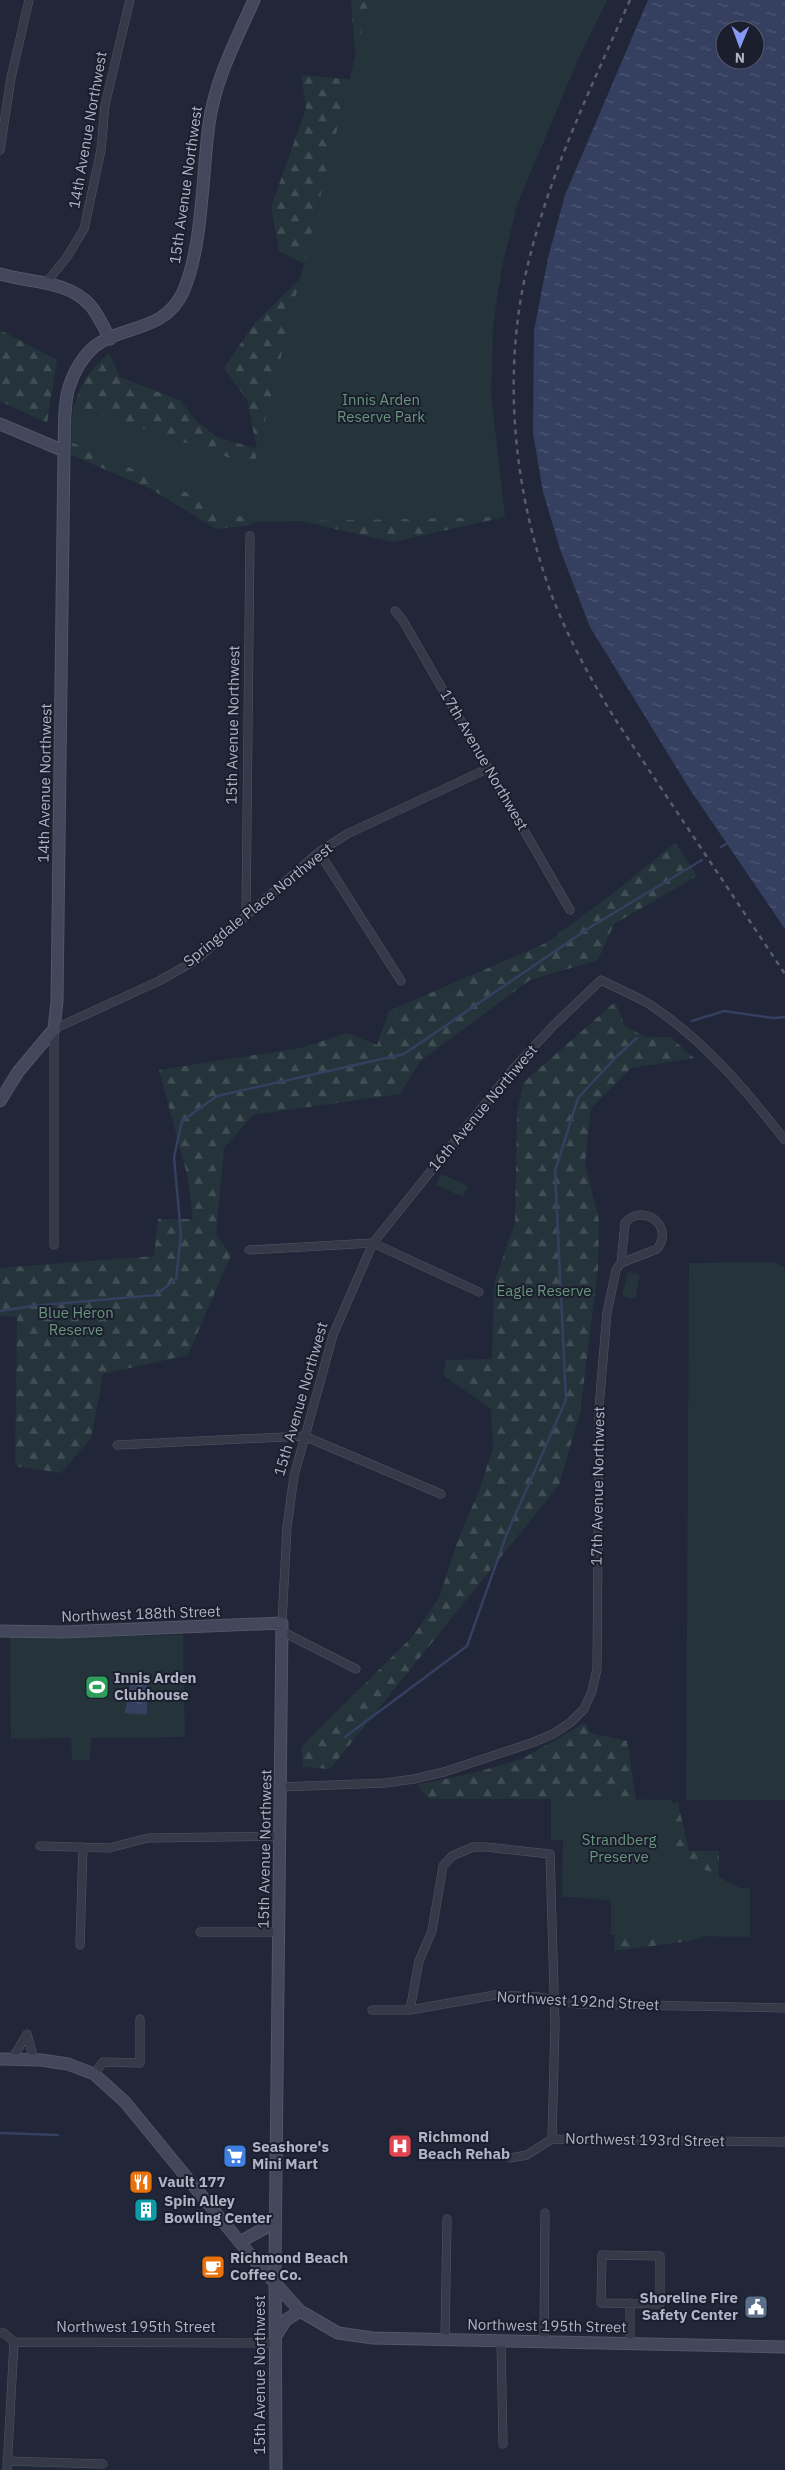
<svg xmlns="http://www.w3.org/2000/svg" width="785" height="2470" viewBox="0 0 785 2470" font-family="'IBM Plex Sans',sans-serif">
<defs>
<pattern id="forest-firs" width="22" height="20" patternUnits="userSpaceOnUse" patternTransform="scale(1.25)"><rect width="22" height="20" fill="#24343a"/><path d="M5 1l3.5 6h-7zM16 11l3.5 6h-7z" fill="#414f55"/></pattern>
<pattern id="water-ripples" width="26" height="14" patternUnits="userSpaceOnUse" patternTransform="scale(1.25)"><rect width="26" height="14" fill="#353f5f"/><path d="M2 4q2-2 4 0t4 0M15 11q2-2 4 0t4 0" fill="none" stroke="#505874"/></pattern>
</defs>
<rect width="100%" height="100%" fill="#212738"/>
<path fill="url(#forest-firs)" d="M 351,0 L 607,0 L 579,57 L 517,204 L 501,271 L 493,325 L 491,393 L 494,447 L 505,517 L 393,542 L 269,514 L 247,526 L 216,529 L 151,489 L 71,455 C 73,408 71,386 109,353 L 120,377 L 181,401 L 196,421 L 217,437 L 257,449 L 247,400 L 224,368 L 254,324 L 305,274 L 305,264 L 279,251 L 271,207 L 306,109 L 301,75 L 357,80 Z
M 0,330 L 57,360 L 47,423 L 0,401 Z
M 675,843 L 697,876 L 614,924 L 598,960 L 530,980 L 420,1061 L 400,1094 L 253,1115 L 224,1148 L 216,1235 L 231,1255 L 188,1355 L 103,1374 L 91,1438 L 61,1473 L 15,1466 L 17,1317 L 0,1316 L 0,1268 L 154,1256 L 158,1219 L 193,1219 L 188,1178 L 159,1070 L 300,1048 L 347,1033 L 377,1045 L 389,1011 L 546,943 L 621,887 Z
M 615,1002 L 625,1026 L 645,1037 L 670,1037 L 694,1058 L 631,1068 L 591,1108 L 585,1163 L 599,1221 L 598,1268 L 580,1413 L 559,1485 L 330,1769 L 303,1767 L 301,1747 L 413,1636 L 440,1596 L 457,1542 L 479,1491 L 493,1448 L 491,1409 L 443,1375 L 446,1360 L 492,1359 L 494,1283 L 515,1223 L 517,1111 L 524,1082 Z
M 585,1723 L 590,1733 L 627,1741 L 637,1806 L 678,1803 L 689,1851 L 719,1851 L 718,1932 L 690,1941 L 614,1951 L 618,1901 L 574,1897 L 563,1799 L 429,1799 L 417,1785 L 474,1773 L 522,1759 Z"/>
<path fill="#24343a" d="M 369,0 L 607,0 L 579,57 L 517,204 L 501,271 L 493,325 L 491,393 L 505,517 L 254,522 L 71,442 L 73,405 L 254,466 Z
M 441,1174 L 468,1186 L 463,1197 L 436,1185 Z
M 775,1262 L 785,1268 L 785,1800 L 686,1800 L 689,1263 Z
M 628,1272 L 640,1275 L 635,1299 L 622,1296 Z
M 183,1635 L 185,1737 L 91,1738 L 90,1760 L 72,1760 L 71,1738 L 11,1739 L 10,1637 Z
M 551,1798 L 672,1800 L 671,1852 L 740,1888 L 750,1888 L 750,1937 L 611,1935 L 611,1898 L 562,1897 L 563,1840 L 551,1840 Z"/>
<path fill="url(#water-ripples)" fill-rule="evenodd" d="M 648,0 L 785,0 L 785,929 L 689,788 L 590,627 L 561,552 L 543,492 L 533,433 L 534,331 L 548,258 L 565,195 ZM 725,30 L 755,30 L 755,60 L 725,60 Z
M 130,1684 L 147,1684 L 147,1715 L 125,1713 Z"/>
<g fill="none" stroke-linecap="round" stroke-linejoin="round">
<path stroke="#353f5f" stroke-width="2.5" d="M 721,847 L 726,844
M 692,1021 L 724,1011 L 773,1018 L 785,1017
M 0,1311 L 32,1306 L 156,1295 L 176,1279 L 181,1235 L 174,1157 L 182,1121 L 217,1096 L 404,1054 L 592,926 L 702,860
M 345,1737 L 467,1646 L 506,1536 L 566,1400 L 555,1171 L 578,1098 L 617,1056 L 637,1038
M 0,2133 L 58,2135"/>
<g stroke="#525666" stroke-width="9">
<path id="street" d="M 0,150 L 11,78 L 29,0
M 46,283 L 67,257 L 84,229 L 101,150 L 105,105 L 130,0
M 395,611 L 402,619 L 570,910
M 319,852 L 401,981
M 246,915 L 250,536
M 54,1245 L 54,1029 L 159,981 L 196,960 L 319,852 L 347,834 L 489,768
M 249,1250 L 373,1243 L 479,1292
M 117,1445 L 304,1436 L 441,1494
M 282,1623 L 287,1527 L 294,1476 L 333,1335 L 373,1243 L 513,1069 L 553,1026 L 601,980 C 616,988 634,995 649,1004 C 704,1040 745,1089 785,1140
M 283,1632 L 356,1669
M 281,1787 L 385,1783 L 414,1779 L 444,1772 L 534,1742 L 553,1734 L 571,1722 L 584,1709 L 592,1691 L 597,1669 L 599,1408 L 607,1313 L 616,1270 L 621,1263 L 625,1223 C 643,1202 675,1226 657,1249 L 621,1263
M 40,1846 L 109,1848 L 148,1838 L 281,1836
M 200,1932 L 279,1932
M 80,1945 L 83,1847
M 372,2010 L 410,2010 L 495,1995 L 538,1997 L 578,2004 L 785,2008
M 410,2010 L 419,1961 L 432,1931 L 443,1866 L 452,1856 L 473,1847 L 486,1847 L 550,1854 L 555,2025 L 552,2139
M 27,2034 L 34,2060
M 12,2059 L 27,2034
M 94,2074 L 103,2062 L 140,2063 L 140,2019
M 510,2158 L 527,2155 L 552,2139 L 785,2142
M 602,2255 L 660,2256 L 660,2304 L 601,2303 Z
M 0,2333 L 4,2333 L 14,2342 L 275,2343
M 445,2339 L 447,2219
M 501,2340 L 503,2444
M 544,2341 L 545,2213
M 630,2343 L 630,2303
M 7,2461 L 103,2464
M 7,2470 L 14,2342"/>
</g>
<g stroke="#525666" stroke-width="13">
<path id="secondary" d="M 0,274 C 30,283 67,280 90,305 C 98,314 104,328 110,339
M 0,424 L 64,451
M 0,1101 L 18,1072 L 54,1029 L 57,1001 L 64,451 C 65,430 63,407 69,387 C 74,372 83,356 95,346 C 122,325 165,332 183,292 C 203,247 202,174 209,124 C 215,80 236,40 254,0
M 0,1631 L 63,1632 L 282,1623 L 275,2263 L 276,2470
M 0,2059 L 41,2060 L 68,2064 L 94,2074 L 125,2102 L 256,2262 L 300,2311 L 338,2333 L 373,2338 L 785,2347
M 240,2242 L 265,2228 L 275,2215
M 277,2334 L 286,2320 L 300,2311"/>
</g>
<use href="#street" stroke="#353948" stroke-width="8"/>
<use href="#secondary" stroke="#43475b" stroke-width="11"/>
<path stroke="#575c6f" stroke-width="2.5" stroke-dasharray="5 5" stroke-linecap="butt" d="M 630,0 C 592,85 551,170 529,260 C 501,369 513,492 552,596 C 569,640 592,682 617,722 L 785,974"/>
</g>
<defs>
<g id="stadium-square" transform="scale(1.25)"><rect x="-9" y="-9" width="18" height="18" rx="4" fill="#2e9e5b" stroke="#1a1e2d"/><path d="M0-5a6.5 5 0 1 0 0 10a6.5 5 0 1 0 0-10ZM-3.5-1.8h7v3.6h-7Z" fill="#fff"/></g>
<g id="hospital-square" transform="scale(1.25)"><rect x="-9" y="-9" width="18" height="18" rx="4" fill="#e0444e" stroke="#1a1e2d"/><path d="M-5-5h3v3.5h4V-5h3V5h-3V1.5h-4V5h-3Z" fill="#fff"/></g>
<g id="supermarket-square" transform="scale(1.25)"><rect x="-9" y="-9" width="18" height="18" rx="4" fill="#3f7fe0" stroke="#1a1e2d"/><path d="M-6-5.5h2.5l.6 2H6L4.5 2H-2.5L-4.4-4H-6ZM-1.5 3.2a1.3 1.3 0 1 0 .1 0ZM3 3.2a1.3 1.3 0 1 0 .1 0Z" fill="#fff"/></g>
<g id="restaurant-square" transform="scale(1.25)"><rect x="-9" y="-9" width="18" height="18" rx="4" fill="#e8710a" stroke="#1a1e2d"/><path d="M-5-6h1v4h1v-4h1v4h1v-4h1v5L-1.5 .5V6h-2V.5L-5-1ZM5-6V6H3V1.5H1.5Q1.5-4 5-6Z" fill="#fff"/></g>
<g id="building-square" transform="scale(1.25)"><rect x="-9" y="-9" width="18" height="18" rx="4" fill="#0f9aa8" stroke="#1a1e2d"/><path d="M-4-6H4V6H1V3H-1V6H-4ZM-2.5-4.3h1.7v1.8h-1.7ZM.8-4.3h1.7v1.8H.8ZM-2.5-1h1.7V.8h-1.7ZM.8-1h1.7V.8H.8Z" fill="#fff"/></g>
<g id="cafe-square" transform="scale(1.25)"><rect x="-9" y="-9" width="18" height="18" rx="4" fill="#e8710a" stroke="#1a1e2d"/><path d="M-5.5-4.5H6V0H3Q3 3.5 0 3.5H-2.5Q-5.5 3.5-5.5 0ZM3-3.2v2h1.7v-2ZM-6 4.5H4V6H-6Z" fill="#fff"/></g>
<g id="civic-square" transform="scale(1.25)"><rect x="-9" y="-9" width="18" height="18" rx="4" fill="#5c6f8a" stroke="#1a1e2d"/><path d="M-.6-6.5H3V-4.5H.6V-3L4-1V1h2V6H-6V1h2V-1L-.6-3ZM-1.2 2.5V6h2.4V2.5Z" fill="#fff"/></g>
</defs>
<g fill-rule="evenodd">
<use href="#stadium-square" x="97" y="1687"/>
<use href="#hospital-square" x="400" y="2146"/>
<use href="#supermarket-square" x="235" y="2156"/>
<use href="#restaurant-square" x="141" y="2182"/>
<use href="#building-square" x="146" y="2210"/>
<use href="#cafe-square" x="213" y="2267"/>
<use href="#civic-square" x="756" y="2307"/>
</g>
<g text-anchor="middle" stroke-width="4" stroke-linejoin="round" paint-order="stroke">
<g font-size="15" fill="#afb3c5" stroke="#1a1e2d">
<text transform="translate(88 130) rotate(-80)" y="5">14th Avenue Northwest</text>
<text transform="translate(186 185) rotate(-82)" y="5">15th Avenue Northwest</text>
<text transform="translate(233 725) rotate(-89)" y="5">15th Avenue Northwest</text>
<text transform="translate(484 760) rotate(60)" y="5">17th Avenue Northwest</text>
<text transform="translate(45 783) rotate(-89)" y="5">14th Avenue Northwest</text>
<text transform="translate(258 905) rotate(-39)" y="5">Springdale Place Northwest</text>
<text transform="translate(483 1108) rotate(-50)" y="5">16th Avenue Northwest</text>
<text transform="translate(301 1399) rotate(-74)" y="5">15th Avenue Northwest</text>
<text transform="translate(598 1486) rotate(-89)" y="5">17th Avenue Northwest</text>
<text transform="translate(141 1614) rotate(-2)" y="5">Northwest 188th Street</text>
<text transform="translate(265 1849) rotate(-89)" y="5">15th Avenue Northwest</text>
<text transform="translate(578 2001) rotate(3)" y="5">Northwest 192nd Street</text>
<text transform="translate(645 2140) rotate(1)" y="5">Northwest 193rd Street</text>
<text transform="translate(547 2326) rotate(1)" y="5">Northwest 195th Street</text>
<text x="136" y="2332">Northwest 195th Street</text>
<text transform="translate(260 2375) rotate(-90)" y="5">15th Avenue Northwest</text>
</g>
<g font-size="15" fill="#68957b" stroke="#1a1e2d">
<text x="381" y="405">Innis Arden<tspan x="381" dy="17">Reserve Park</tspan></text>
<text x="544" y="1296">Eagle Reserve</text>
<text x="76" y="1318">Blue Heron<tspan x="76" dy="17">Reserve</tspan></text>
<text x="619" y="1845">Strandberg<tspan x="619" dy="17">Preserve</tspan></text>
</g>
<g font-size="15" font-weight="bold" fill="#afb3c5" stroke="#1a1e2d" text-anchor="start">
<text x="114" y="1683">Innis Arden<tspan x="114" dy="17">Clubhouse</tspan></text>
<text x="418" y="2142">Richmond<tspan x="418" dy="17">Beach Rehab</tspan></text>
<text x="252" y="2152">Seashore's<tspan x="252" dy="17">Mini Mart</tspan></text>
<text x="158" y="2187">Vault 177</text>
<text x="164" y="2206">Spin Alley<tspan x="164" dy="17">Bowling Center</tspan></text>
<text x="230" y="2263">Richmond Beach<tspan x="230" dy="17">Coffee Co.</tspan></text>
<text x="738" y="2303" text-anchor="end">Shoreline Fire<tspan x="738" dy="17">Safety Center</tspan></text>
</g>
</g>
<g transform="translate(740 45) rotate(181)"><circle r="24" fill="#1a1e2d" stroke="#565a6a"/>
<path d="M0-4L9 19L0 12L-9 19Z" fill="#859af4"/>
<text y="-8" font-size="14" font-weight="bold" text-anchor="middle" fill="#afb3c5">N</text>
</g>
</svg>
